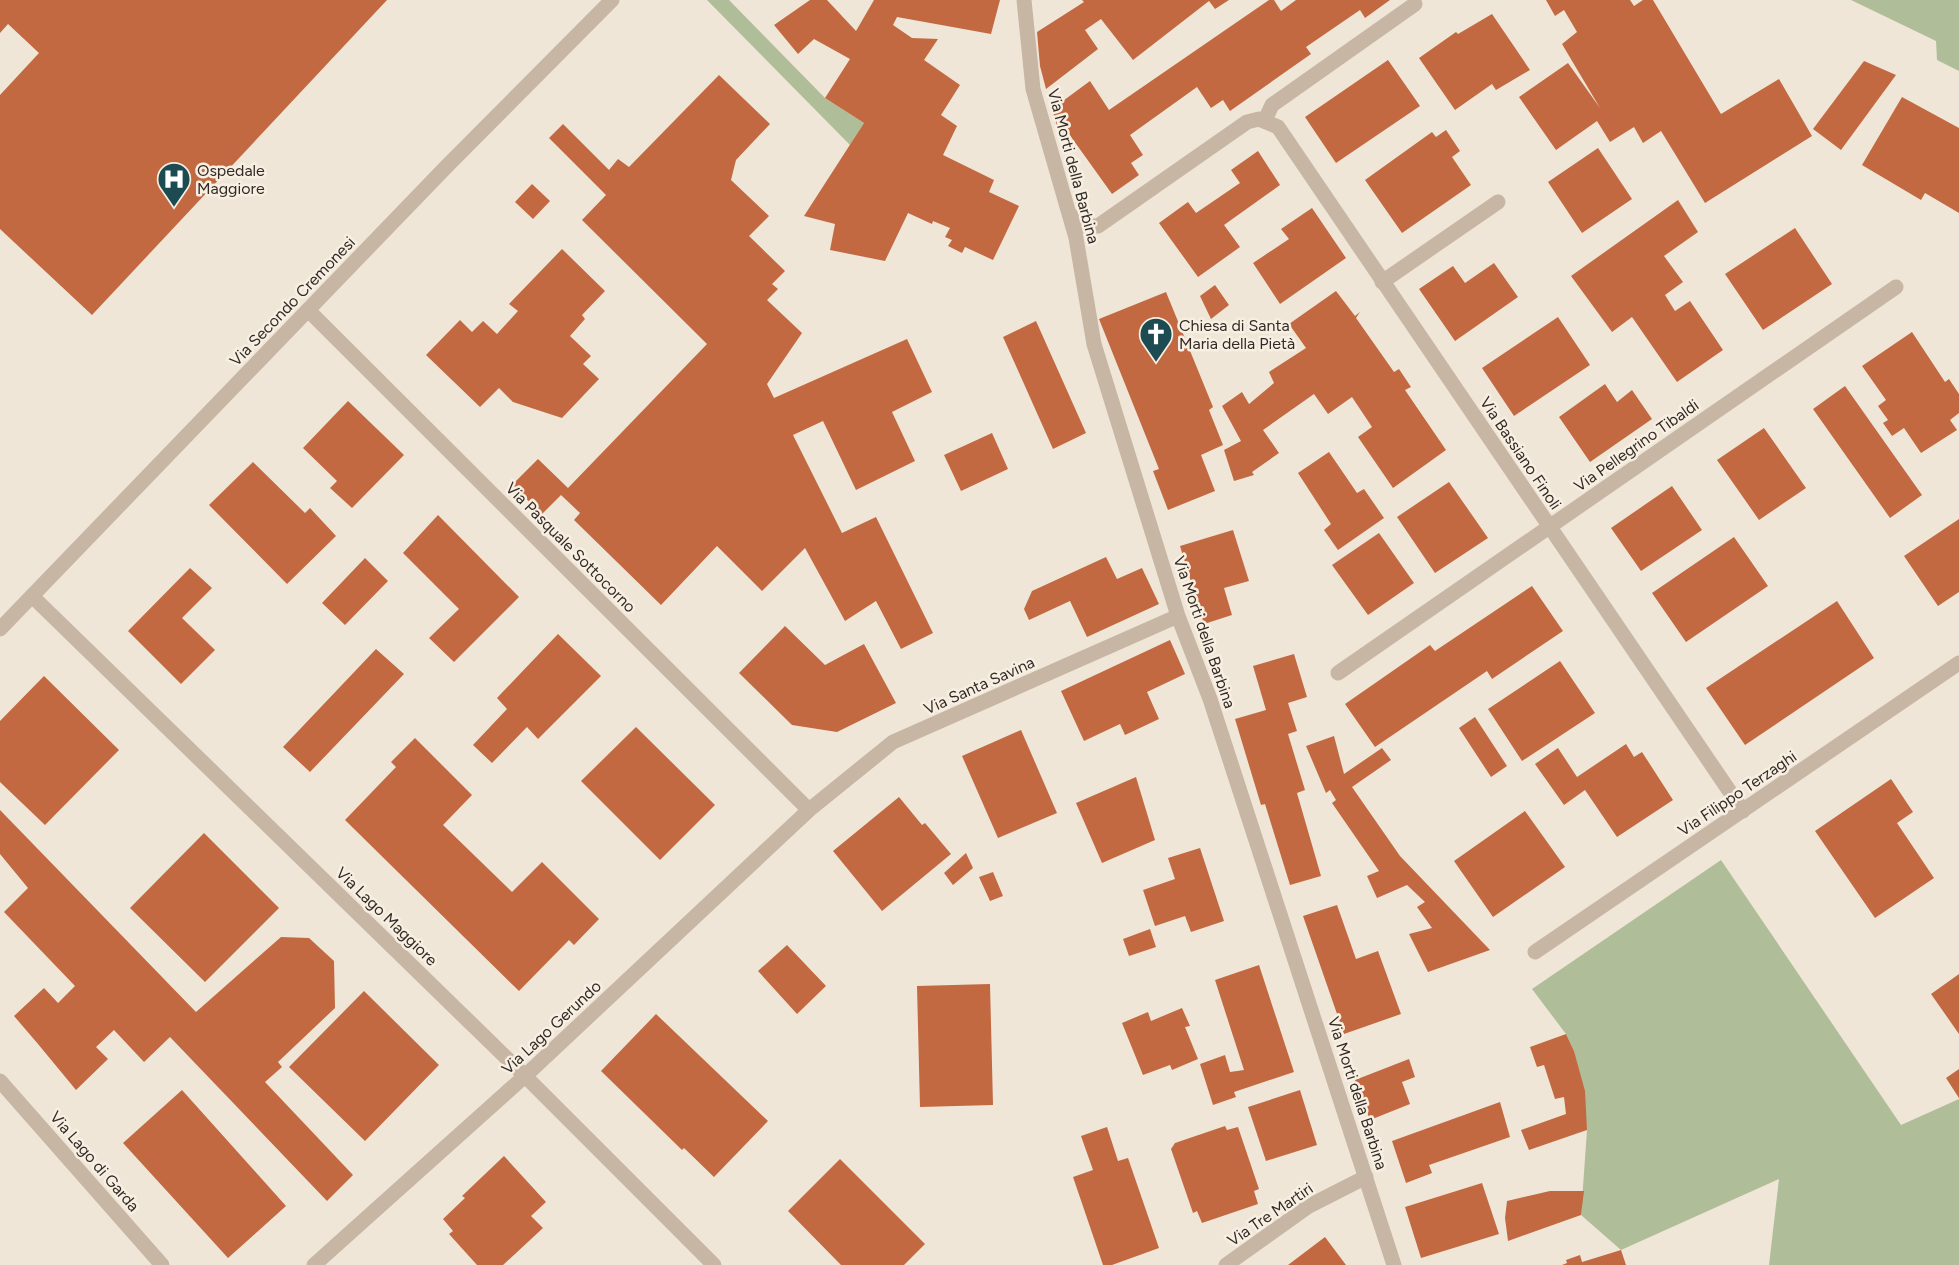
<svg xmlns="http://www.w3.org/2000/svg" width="1959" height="1265" viewBox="0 0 1959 1265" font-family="Figtree,sans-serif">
<rect width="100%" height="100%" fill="#f0e6d7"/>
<path fill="#afbe98" d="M 707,0 L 729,0 L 825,98 L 864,123 L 850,145 Z
M 1851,0 L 1959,0 L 1959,71 L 1937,60 L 1936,41 Z
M 1721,860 L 1901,1125 L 1959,1099 L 1959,1265 L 1769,1265 L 1779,1179 L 1621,1250 L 1581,1215 L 1587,1130 L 1574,1051 L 1566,1034 L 1532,989 Z"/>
<path fill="#c26942" d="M 0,0 L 387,0 L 92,315 L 0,229 L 0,95 L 39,53 L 8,24 L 0,33 Z
M 810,0 L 827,0 L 856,31 L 874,0 L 1000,0 L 991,34 L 897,17 L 893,25 L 912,38 L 938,39 L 924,60 L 960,85 L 941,115 L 957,126 L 943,155 L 994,180 L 989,192 L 1019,206 L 993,260 L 965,247 L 962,253 L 948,246 L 952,240 L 945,237 L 950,228 L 933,221 L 932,224 L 908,213 L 885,261 L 830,250 L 835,224 L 804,216 L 864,123 L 825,98 L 850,59 L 814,39 L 798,54 L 774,25 Z
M 1082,0 L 1229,0 L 1215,9 L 1209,1 L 1133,60 L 1101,19 L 1085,30 L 1098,49 L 1046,89 L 1040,66 L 1037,32 L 1084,2 Z
M 1269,0 L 1274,0 L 1281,11 L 1296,0 L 1390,0 L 1365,18 L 1360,10 L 1306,47 L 1311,54 L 1230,111 L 1223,100 L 1211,108 L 1197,87 L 1130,135 L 1143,155 L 1131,163 L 1139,175 L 1112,194 L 1069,134 L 1061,140 L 1052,109 L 1090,81 L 1109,110 Z
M 1546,0 L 1630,0 L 1634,6 L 1643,0 L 1653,0 L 1721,114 L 1779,79 L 1812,136 L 1705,203 L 1661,131 L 1643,143 L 1634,127 L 1610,142 L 1597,121 L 1556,150 L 1519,97 L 1568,63 L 1600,108 L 1562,44 L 1577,32 L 1564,10 L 1555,16 Z
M 1492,14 L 1530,70 L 1496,90 L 1492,84 L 1455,110 L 1419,58 L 1456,32 L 1458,34 Z
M 1388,60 L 1420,106 L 1336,163 L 1305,117 Z
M 1864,61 L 1896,75 L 1841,150 L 1813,129 Z
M 719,75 L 770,124 L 736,160 L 731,180 L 769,216 L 749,236 L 785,271 L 772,284 L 778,289 L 767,300 L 802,333 L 767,384 L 774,398 L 907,339 L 932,392 L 892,412 L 915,461 L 856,490 L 823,421 L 793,435 L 842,533 L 876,517 L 933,633 L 901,649 L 876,601 L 845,621 L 805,548 L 762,591 L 717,546 L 661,605 L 574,520 L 580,513 L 561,495 L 542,514 L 512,485 L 538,459 L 568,488 L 707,344 L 582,220 L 606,195 L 549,138 L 563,124 L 609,170 L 618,159 L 629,167 Z
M 1902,97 L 1959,128 L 1959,213 L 1925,193 L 1921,200 L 1862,165 Z
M 1446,130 L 1460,151 L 1452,157 L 1471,185 L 1402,233 L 1365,180 L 1432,132 L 1436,137 Z
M 1598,148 L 1632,199 L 1582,233 L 1548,182 Z
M 1258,151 L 1280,185 L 1224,225 L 1240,247 L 1198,277 L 1159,223 L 1188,202 L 1196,213 L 1240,183 L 1231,170 Z
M 532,184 L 550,201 L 533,219 L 515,202 Z
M 1678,200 L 1698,232 L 1664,256 L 1683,282 L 1665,295 L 1675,311 L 1690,301 L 1723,350 L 1677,382 L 1632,317 L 1612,332 L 1571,276 Z
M 1312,208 L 1346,258 L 1280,304 L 1253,263 L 1289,239 L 1281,229 Z
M 1795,228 L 1832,284 L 1763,330 L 1725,274 Z
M 562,249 L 605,291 L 582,315 L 585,319 L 570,336 L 591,356 L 583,364 L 599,379 L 562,418 L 513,402 L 499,388 L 480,407 L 426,355 L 460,320 L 472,332 L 483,321 L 497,334 L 518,311 L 509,304 Z
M 1494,263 L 1518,297 L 1455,341 L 1419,289 L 1453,266 L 1465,283 Z
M 1215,285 L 1229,305 L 1211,319 L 1200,296 Z
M 1336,291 L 1355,316 L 1360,312 L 1356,318 L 1394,372 L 1399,369 L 1411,387 L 1405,390 L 1446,450 L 1393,488 L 1358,437 L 1372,427 L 1352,397 L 1328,414 L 1314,394 L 1263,430 L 1279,453 L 1252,472 L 1254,475 L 1234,481 L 1224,450 L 1241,441 L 1222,406 L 1242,392 L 1249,404 L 1274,383 L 1269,372 L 1306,348 L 1289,324 Z
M 1166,292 L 1213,407 L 1209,410 L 1223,445 L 1201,455 L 1215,491 L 1168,510 L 1153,471 L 1159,469 L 1099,319 Z
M 1558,317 L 1590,365 L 1514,416 L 1482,368 Z
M 1036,321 L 1086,433 L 1053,449 L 1003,337 Z
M 1912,332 L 1945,382 L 1949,379 L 1959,394 L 1959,413 L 1950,420 L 1957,430 L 1921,453 L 1904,428 L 1892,436 L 1883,423 L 1888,420 L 1878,406 L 1886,400 L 1862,366 Z
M 1605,384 L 1617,402 L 1632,390 L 1652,419 L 1590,462 L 1559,417 Z
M 1845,386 L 1922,495 L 1890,518 L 1813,409 Z
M 348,401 L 404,455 L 352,508 L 330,488 L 337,481 L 303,448 Z
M 1764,428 L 1806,488 L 1759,520 L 1717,460 Z
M 992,433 L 1008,469 L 961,491 L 944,455 Z
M 1329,452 L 1357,493 L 1364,489 L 1384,518 L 1338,550 L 1324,530 L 1331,524 L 1298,473 Z
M 253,462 L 305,513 L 310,508 L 336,536 L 287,584 L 209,505 Z
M 1449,482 L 1488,538 L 1435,573 L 1397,517 Z
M 1672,486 L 1702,530 L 1641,571 L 1611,528 Z
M 438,515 L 519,597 L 454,662 L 429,638 L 459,609 L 403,553 Z
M 1959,519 L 1959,592 L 1938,606 L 1904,556 Z
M 1233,530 L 1249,581 L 1224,588 L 1232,615 L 1204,624 L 1180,546 Z
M 1379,533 L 1414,583 L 1368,615 L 1332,565 Z
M 1734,537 L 1768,586 L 1686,642 L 1652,593 Z
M 1106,557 L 1117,579 L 1142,568 L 1159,604 L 1087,637 L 1070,601 L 1029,620 L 1024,609 L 1032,591 Z
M 365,558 L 388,581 L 345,625 L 322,603 Z
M 190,568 L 212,588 L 182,618 L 215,650 L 181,684 L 128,631 Z
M 1532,586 L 1563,631 L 1492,679 L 1487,671 L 1375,747 L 1345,704 L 1430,645 L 1435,651 Z
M 1837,601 L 1874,658 L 1745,745 L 1706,688 Z
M 785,626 L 825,665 L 864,644 L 896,703 L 837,732 L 792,725 L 739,673 Z
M 558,634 L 601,676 L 538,739 L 527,727 L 492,763 L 473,745 L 507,709 L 497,698 Z
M 1170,640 L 1185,674 L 1147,692 L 1159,719 L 1125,735 L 1120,724 L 1084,741 L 1061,691 Z
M 376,649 L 404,674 L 310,772 L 283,747 Z
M 1294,654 L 1307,697 L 1288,703 L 1297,731 L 1288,734 L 1305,790 L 1297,793 L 1321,876 L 1290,885 L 1265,804 L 1261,805 L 1235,719 L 1266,710 L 1253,666 Z
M 1560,661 L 1595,713 L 1522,761 L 1488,709 Z
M 44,676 L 119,750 L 45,825 L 0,782 L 0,721 Z
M 1475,717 L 1507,766 L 1491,777 L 1459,728 Z
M 636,727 L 715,805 L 660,860 L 581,781 Z
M 1021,730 L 1057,813 L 998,838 L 962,756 Z
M 1334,736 L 1344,774 L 1382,748 L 1391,760 L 1352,787 L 1400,856 L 1490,950 L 1428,972 L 1409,934 L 1432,928 L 1417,907 L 1425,902 L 1407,885 L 1377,898 L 1367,876 L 1379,871 L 1332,803 L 1336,800 L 1330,790 L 1326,793 L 1306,746 Z
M 415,738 L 472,795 L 443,825 L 512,892 L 542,862 L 599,919 L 574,945 L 569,940 L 519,991 L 345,820 L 396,767 L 391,762 Z
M 1626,744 L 1634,757 L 1642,752 L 1673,800 L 1617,837 L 1585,790 L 1564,805 L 1535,764 L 1558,748 L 1577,777 Z
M 1136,777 L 1155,840 L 1102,863 L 1076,803 Z
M 1891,779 L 1913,812 L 1897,823 L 1934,878 L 1875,918 L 1815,831 Z
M 899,797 L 922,825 L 925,823 L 951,854 L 882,911 L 833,851 Z
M 0,810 L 196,1012 L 281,937 L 309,938 L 334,961 L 335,1008 L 278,1062 L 282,1067 L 265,1082 L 353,1175 L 327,1201 L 170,1037 L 144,1062 L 114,1030 L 96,1047 L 108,1059 L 76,1090 L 38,1044 L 14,1016 L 44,988 L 58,1003 L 75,986 L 4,912 L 28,888 L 0,854 Z
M 1525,811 L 1565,867 L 1493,917 L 1454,861 Z
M 204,833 L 279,908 L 205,982 L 130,908 Z
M 1200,848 L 1224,921 L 1191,932 L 1185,916 L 1155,926 L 1143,890 L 1175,879 L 1168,858 Z
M 966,853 L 973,868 L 953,885 L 944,873 Z
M 993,872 L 1003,896 L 990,901 L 979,877 Z
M 1337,905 L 1356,959 L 1378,951 L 1401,1014 L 1344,1034 L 1303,916 Z
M 1150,929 L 1156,947 L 1129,956 L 1123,939 Z
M 787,945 L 826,986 L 797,1014 L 758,971 Z
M 1259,965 L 1294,1072 L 1234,1092 L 1236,1097 L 1213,1105 L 1200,1064 L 1225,1055 L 1230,1072 L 1244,1070 L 1215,980 Z
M 1959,974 L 1959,1034 L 1931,994 Z
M 990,984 L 993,1105 L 920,1107 L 917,986 Z
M 364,991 L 439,1065 L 365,1141 L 289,1067 Z
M 1182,1008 L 1190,1026 L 1185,1027 L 1198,1059 L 1172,1070 L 1170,1065 L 1143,1075 L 1122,1023 L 1148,1012 L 1151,1021 Z
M 656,1014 L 768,1121 L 714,1177 L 684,1148 L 682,1150 L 601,1071 Z
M 1566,1034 L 1574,1051 L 1585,1091 L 1587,1130 L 1529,1150 L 1521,1130 L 1566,1114 L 1564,1097 L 1555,1099 L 1544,1065 L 1537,1067 L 1530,1047 Z
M 1409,1059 L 1415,1077 L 1402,1082 L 1410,1104 L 1370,1120 L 1355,1080 Z
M 1959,1069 L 1959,1098 L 1946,1078 Z
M 182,1090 L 286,1206 L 228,1258 L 123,1143 Z
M 1300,1090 L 1317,1145 L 1266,1161 L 1248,1107 Z
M 1500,1102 L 1510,1137 L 1429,1165 L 1432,1173 L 1406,1183 L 1392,1141 Z
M 1225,1126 L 1227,1130 L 1238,1127 L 1259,1189 L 1254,1191 L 1258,1204 L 1202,1223 L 1197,1211 L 1193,1213 L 1171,1149 L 1175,1143 Z
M 1107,1127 L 1118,1161 L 1128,1158 L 1159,1248 L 1112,1265 L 1103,1265 L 1073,1177 L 1093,1170 L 1081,1136 Z
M 504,1156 L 546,1202 L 531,1216 L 543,1228 L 503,1265 L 477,1265 L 449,1234 L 453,1231 L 443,1219 L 465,1198 L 462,1196 Z
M 840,1159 L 925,1244 L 904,1265 L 841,1265 L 788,1211 Z
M 1482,1183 L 1499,1234 L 1421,1258 L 1405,1207 Z
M 1550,1191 L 1584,1191 L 1581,1215 L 1508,1241 L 1505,1218 L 1507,1201 Z
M 1325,1237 L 1346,1265 L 1288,1265 Z
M 1621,1250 L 1626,1265 L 1562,1265 L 1567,1263 L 1566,1260 L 1580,1255 L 1582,1262 Z"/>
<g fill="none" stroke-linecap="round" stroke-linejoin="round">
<path stroke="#c7b6a4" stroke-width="15" d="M 1265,120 L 1272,105 L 1415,4
M 1382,282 L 1498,202
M 1338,673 L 1896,287"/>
<path stroke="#c7b6a4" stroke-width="15" d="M 1024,0 L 1033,89 L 1076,238 L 1094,344 L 1178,616 L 1210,699 L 1394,1265
M 1071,215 L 1083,226 L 1098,226 L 1247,122 L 1259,119 L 1278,127 L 1743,811
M 308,310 L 809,810
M 32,596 L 525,1076 L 714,1265
M 1535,952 L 1959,663
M 0,1081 L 162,1265
M 314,1265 L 525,1076 L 809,810 L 893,742 L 1178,616
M 1226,1265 L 1309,1206 L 1366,1177"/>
<path stroke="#c7b6a4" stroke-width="15" d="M 0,629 L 446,167 L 612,0"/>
</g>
<defs>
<g id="hospital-pin" transform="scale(1.725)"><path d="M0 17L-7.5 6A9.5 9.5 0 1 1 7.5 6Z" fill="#1c4c52" stroke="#f8efe3"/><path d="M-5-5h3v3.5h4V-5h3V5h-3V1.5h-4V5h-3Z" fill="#fff"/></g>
<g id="church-pin" transform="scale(1.725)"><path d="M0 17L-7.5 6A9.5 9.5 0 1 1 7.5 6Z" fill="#1c4c52" stroke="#f8efe3"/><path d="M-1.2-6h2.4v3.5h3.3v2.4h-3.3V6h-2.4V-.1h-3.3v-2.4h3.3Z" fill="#fff"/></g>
</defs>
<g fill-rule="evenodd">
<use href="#hospital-pin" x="174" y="179"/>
<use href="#church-pin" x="1156" y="334"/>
</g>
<g text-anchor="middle" stroke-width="5" stroke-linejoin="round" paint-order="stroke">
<g font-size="16" fill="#332a25" stroke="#f8efe3">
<text transform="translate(1074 166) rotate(75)" y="6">Via Morti della Barbina</text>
<text transform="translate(292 301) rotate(-46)" y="6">Via Secondo Cremonesi</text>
<text transform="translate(1636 445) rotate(-35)" y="6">Via Pellegrino Tibaldi</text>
<text transform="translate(1521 453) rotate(56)" y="6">Via Bassiano Finoli</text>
<text transform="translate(571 547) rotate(45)" y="6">Via Pasquale Sottocorno</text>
<text transform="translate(1205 632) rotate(71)" y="6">Via Morti della Barbina</text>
<text transform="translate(979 685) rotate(-24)" y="6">Via Santa Savina</text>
<text transform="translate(1737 793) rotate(-34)" y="6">Via Filippo Terzaghi</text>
<text transform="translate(387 916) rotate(44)" y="6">Via Lago Maggiore</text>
<text transform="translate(551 1027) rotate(-43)" y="6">Via Lago Gerundo</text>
<text transform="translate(1358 1093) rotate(72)" y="6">Via Morti della Barbina</text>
<text transform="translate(95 1161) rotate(49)" y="6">Via Lago di Garda</text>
<text transform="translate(1270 1214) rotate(-34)" y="6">Via Tre Martiri</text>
</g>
<g font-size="16" fill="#332a25" stroke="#f8efe3" text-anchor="start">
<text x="197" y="176">Ospedale<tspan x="197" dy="18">Maggiore</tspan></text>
<text x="1179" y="331">Chiesa di Santa<tspan x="1179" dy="18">Maria della Pietà</tspan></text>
</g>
</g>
</svg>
